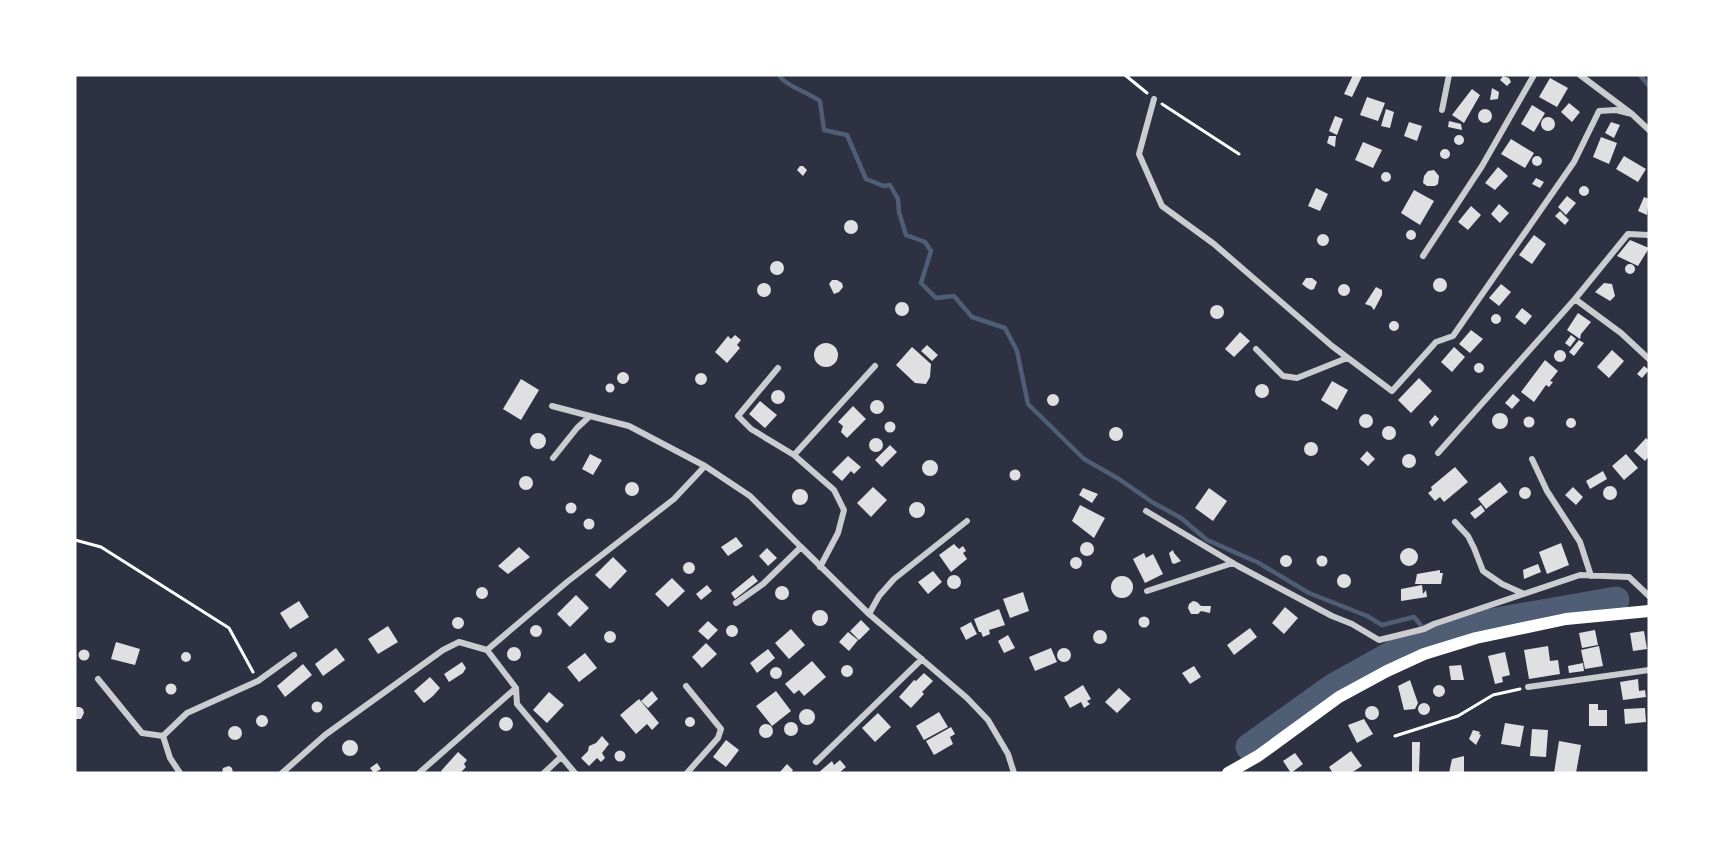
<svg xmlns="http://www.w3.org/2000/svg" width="1724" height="848" viewBox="0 0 1724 848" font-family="Roboto,sans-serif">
<rect width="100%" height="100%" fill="#2d3142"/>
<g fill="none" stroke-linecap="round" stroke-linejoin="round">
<path stroke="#4f5d75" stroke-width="4.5" d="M 779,75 C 785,86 808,92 820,101 L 824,130 L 847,135 L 866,179 L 884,186 L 890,185 L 898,199 L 899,212 L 906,235 L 925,242 L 931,251 L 921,283 L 936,298 L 954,296 L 972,317 L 1005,328 L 1017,351 L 1028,404 L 1084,459 L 1119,479 L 1152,502 L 1181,518 L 1207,540 L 1257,562 L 1309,593 L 1367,616 L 1382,625 L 1414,617 L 1424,629 L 1435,634
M 1640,75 L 1649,86"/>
<path stroke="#4f5d75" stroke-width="27" d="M 1249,747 L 1333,687 L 1403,648 L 1439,633 L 1468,626 L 1616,600"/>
</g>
<path fill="#e0e0e3" d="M 1353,75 L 1362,76 L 1352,97 L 1344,94 Z
M 1503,76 L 1509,78 L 1511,82 L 1507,86 L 1500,80 Z
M 1550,78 L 1568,88 L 1557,107 L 1539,97 Z
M 1492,88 L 1499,92 L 1498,99 L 1490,100 Z
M 1472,89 L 1480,95 L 1464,123 L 1452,115 Z
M 1367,97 L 1385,103 L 1378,121 L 1360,115 Z
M 1569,103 L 1580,112 L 1572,122 L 1561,112 Z
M 1532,105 L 1545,113 L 1534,132 L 1521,124 Z
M1478 116a7 7 0 1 1 14 0a7 7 0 1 1-14 0Z
M 1386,109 L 1394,112 L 1390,128 L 1381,126 Z
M 1335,116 L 1343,119 L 1337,135 L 1329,131 Z
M1541 124a7 7 0 1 1 14 0a7 7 0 1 1-14 0Z
M 1449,121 L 1461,124 L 1462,130 L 1448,127 Z
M 1409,122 L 1422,126 L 1417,141 L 1404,136 Z
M 1611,122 L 1620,125 L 1614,138 L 1605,133 Z
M1454 140a5 5 0 1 1 10 0a5 5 0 1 1-10 0Z
M 1329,136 L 1336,136 L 1335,147 L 1327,143 Z
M 1601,137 L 1617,143 L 1609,164 L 1593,157 Z
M 1511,139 L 1534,153 L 1525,168 L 1501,154 Z
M 1363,142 L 1382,150 L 1373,168 L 1355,160 Z
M1440 154a5 5 0 1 1 10 0a5 5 0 1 1-10 0Z
M 1624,156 L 1646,169 L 1638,182 L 1616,169 Z
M1532 161a5 5 0 1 1 10 0a5 5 0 1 1-10 0Z
M 800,166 L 803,166 L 807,170 L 803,176 L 797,170 Z
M 1498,167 L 1508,176 L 1495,190 L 1485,183 Z
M 1434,170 L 1439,176 L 1438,184 L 1435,186 L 1427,186 L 1423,183 L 1424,176 L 1428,171 Z
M1381 177a5 5 0 1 1 10 0a5 5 0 1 1-10 0Z
M 1536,178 L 1544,182 L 1540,188 L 1532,184 Z
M1579 191a5 5 0 1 1 10 0a5 5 0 1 1-10 0Z
M 1316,188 L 1328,194 L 1320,211 L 1308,206 Z
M 1414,190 L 1434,201 L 1420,225 L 1401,213 Z
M 1567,196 L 1576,203 L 1566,215 L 1558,207 Z
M 1644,197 L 1649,199 L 1647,215 L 1638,211 Z
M 1499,204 L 1509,213 L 1500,223 L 1491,214 Z
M 1471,206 L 1481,215 L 1468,230 L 1458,222 Z
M 1560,211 L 1569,220 L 1565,225 L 1555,216 Z
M844 227a7 7 0 1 1 14 0a7 7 0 1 1-14 0Z
M1406 235a5 5 0 1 1 10 0a5 5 0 1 1-10 0Z
M1317 240a6 6 0 1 1 12 0a6 6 0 1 1-12 0Z
M 1534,235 L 1546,244 L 1532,264 L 1519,255 Z
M 1630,240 L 1649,248 L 1638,266 L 1617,256 Z
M770 268a7 7 0 1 1 14 0a7 7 0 1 1-14 0Z
M1625 269a5 5 0 1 1 10 0a5 5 0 1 1-10 0Z
M 1306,278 L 1312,278 L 1317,282 L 1314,289 L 1311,290 L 1307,288 L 1302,284 Z
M1433 285a7 7 0 1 1 14 0a7 7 0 1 1-14 0Z
M 832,280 L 837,280 L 842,283 L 843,287 L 839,292 L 834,294 L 829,284 Z
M 1604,283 L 1612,284 L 1615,296 L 1610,301 L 1595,292 Z
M757 290a7 7 0 1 1 14 0a7 7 0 1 1-14 0Z
M1338 290a6 6 0 1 1 12 0a6 6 0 1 1-12 0Z
M 1501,284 L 1511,292 L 1499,306 L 1489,298 Z
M 1376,287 L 1382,290 L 1382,295 L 1374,310 L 1371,306 L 1365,304 Z
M895 309a7 7 0 1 1 14 0a7 7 0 1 1-14 0Z
M1210 312a7 7 0 1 1 14 0a7 7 0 1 1-14 0Z
M 1522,308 L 1532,316 L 1525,325 L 1515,317 Z
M 1578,313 L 1591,322 L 1581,334 L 1580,339 L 1567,330 Z
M1491 319a5 5 0 1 1 10 0a5 5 0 1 1-10 0Z
M1389 326a5 5 0 1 1 10 0a5 5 0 1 1-10 0Z
M 1471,330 L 1483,339 L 1470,353 L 1459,344 Z
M 1240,332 L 1250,341 L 1234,357 L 1225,349 Z
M 735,335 L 741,340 L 737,345 L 740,348 L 727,363 L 715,352 L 728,336 L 731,339 Z
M 1571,335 L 1576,339 L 1570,347 L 1565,343 Z
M 1579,340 L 1584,343 L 1574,356 L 1569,352 Z
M814 355a12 12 0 1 1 24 0a12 12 0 1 1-24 0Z
M 927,345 L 938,355 L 932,361 L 921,351 Z
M 912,347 L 931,364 L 930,377 L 926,384 L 915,383 L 896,365 Z
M 1454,347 L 1465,357 L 1452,372 L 1441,362 Z
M 1612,350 L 1624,361 L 1609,378 L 1597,367 Z
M1554 356a6 6 0 1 1 12 0a6 6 0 1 1-12 0Z
M 1545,360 L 1558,371 L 1550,381 L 1553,382 L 1549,387 L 1546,385 L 1534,402 L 1521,392 Z
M1474 368a5 5 0 1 1 10 0a5 5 0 1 1-10 0Z
M 1644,366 L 1649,370 L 1642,378 L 1637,374 Z
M617 378a6 6 0 1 1 12 0a6 6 0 1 1-12 0Z
M695 379a6 6 0 1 1 12 0a6 6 0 1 1-12 0Z
M 1419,378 L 1432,391 L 1411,413 L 1398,400 Z
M 521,379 L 539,390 L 521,420 L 503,409 Z
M 1332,381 L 1348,390 L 1337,410 L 1321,400 Z
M605.5 388a4.5 4.5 0 1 1 9 0a4.5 4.5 0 1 1-9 0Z
M1255 391a7 7 0 1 1 14 0a7 7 0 1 1-14 0Z
M771 397a7 7 0 1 1 14 0a7 7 0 1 1-14 0Z
M 1513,394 L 1520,400 L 1512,409 L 1505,403 Z
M1047 400a6 6 0 1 1 12 0a6 6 0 1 1-12 0Z
M870 407a7 7 0 1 1 14 0a7 7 0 1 1-14 0Z
M 760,401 L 777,415 L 765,428 L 749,414 Z
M 853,406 L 866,419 L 847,438 L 841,432 L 843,426 L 838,422 Z
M1492 421a8 8 0 1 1 16 0a8 8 0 1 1-16 0Z
M1359 421a7 7 0 1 1 14 0a7 7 0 1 1-14 0Z
M 1435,415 L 1439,419 L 1432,427 L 1429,422 Z
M1523.5 422a5.5 5.5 0 1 1 11 0a5.5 5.5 0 1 1-11 0Z
M1566 423a5 5 0 1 1 10 0a5 5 0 1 1-10 0Z
M884.5 427a5.5 5.5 0 1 1 11 0a5.5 5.5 0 1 1-11 0Z
M1382 433a7 7 0 1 1 14 0a7 7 0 1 1-14 0Z
M1109 434a7 7 0 1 1 14 0a7 7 0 1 1-14 0Z
M530 441a8 8 0 1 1 16 0a8 8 0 1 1-16 0Z
M869 445a7 7 0 1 1 14 0a7 7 0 1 1-14 0Z
M 1646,438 L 1649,441 L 1649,456 L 1645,461 L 1634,451 Z
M1304 449a7 7 0 1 1 14 0a7 7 0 1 1-14 0Z
M 890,445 L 897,452 L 882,467 L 875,460 Z
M 1367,451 L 1375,459 L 1368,466 L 1360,459 Z
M1402 461a7 7 0 1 1 14 0a7 7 0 1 1-14 0Z
M 590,454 L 602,460 L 593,475 L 582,469 Z
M 1626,454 L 1638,468 L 1624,480 L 1612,466 Z
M 848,456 L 861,467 L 854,474 L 851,471 L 842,481 L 832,472 Z
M922 468a8 8 0 1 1 16 0a8 8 0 1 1-16 0Z
M 1455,467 L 1468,482 L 1444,502 L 1440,497 L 1435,501 L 1428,493 L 1432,490 L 1431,487 Z
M1009.5 475a5.5 5.5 0 1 1 11 0a5.5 5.5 0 1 1-11 0Z
M 1603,471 L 1607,479 L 1590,489 L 1586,481 Z
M519 483a7 7 0 1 1 14 0a7 7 0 1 1-14 0Z
M625 489a7 7 0 1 1 14 0a7 7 0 1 1-14 0Z
M 1500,482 L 1508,492 L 1486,509 L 1478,499 Z
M1603 493a7 7 0 1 1 14 0a7 7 0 1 1-14 0Z
M 873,487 L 887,500 L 871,517 L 857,503 Z
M 1573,487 L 1583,497 L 1576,505 L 1565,495 Z
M1519 493a6 6 0 1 1 12 0a6 6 0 1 1-12 0Z
M 1083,488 L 1098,494 L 1092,503 L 1079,495 Z
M 1209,488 L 1227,501 L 1213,521 L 1195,508 Z
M792 497a8 8 0 1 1 16 0a8 8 0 1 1-16 0Z
M909 510a8 8 0 1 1 16 0a8 8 0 1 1-16 0Z
M565.5 508a5.5 5.5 0 1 1 11 0a5.5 5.5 0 1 1-11 0Z
M 1080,505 L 1105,518 L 1094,538 L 1072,521 Z
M 1481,505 L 1485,511 L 1475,519 L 1470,513 Z
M583.5 524a5.5 5.5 0 1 1 11 0a5.5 5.5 0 1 1-11 0Z
M 736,537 L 743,546 L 728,556 L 721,547 Z
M1080 549a7 7 0 1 1 14 0a7 7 0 1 1-14 0Z
M 1561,543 L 1569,565 L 1547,574 L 1539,552 Z
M 954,544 L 959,549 L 963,546 L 966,551 L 963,553 L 967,559 L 951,572 L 939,555 Z
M 519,547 L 530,557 L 508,574 L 498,566 Z
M 767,548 L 777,558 L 768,566 L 759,556 Z
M1400 557a9 9 0 1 1 18 0a9 9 0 1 1-18 0Z
M 1173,550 L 1174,553 L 1181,561 L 1174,564 L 1172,563 L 1169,553 Z
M 1144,553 L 1146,558 L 1153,554 L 1163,574 L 1145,583 L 1133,559 Z
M1280 561a6 6 0 1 1 12 0a6 6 0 1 1-12 0Z
M1316.5 561a5.5 5.5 0 1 1 11 0a5.5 5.5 0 1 1-11 0Z
M1070 563a6 6 0 1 1 12 0a6 6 0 1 1-12 0Z
M 613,557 L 627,571 L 610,589 L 595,575 Z
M683 568a6 6 0 1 1 12 0a6 6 0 1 1-12 0Z
M 1538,564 L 1541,572 L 1524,579 L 1523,570 Z
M 1440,570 L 1440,573 L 1443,573 L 1441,584 L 1415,584 L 1417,574 Z
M 933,571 L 942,582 L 928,594 L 918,582 Z
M1337 581a7 7 0 1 1 14 0a7 7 0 1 1-14 0Z
M947 582a7 7 0 1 1 14 0a7 7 0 1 1-14 0Z
M 753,575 L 758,581 L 735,599 L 731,593 Z
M1111 587a11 11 0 1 1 22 0a11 11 0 1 1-22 0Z
M 672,578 L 685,591 L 668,607 L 655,594 Z
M 707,585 L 712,591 L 701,600 L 696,594 Z
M 1422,585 L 1423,594 L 1426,590 L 1427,597 L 1401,601 L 1401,589 Z
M775 593a7 7 0 1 1 14 0a7 7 0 1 1-14 0Z
M476 593a6 6 0 1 1 12 0a6 6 0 1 1-12 0Z
M 1023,592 L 1029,611 L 1010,618 L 1003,599 Z
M 576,595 L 589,608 L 570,627 L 557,614 Z
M 299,601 L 309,617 L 290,629 L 280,613 Z
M 1193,601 L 1197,602 L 1201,606 L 1211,606 L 1210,613 L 1201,611 L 1198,614 L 1191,614 L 1188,608 L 1189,604 Z
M 1285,607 L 1298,618 L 1284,634 L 1272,623 Z
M 999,609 L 1005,625 L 989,630 L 990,634 L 983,637 L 981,632 L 979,632 L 974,619 Z
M812 618a8 8 0 1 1 16 0a8 8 0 1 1-16 0Z
M1138.5 622a5.5 5.5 0 1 1 11 0a5.5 5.5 0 1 1-11 0Z
M452 623a6 6 0 1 1 12 0a6 6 0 1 1-12 0Z
M 861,620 L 870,629 L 859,640 L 850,631 Z
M 708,621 L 718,630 L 708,640 L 698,631 Z
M 971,622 L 977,634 L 966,640 L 960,628 Z
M530 631a6 6 0 1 1 12 0a6 6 0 1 1-12 0Z
M726 631a6 6 0 1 1 12 0a6 6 0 1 1-12 0Z
M 388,626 L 398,642 L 378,654 L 368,639 Z
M 1250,628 L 1257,637 L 1234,655 L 1227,645 Z
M 791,629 L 805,645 L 789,659 L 775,643 Z
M1093 637a7 7 0 1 1 14 0a7 7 0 1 1-14 0Z
M 1595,630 L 1598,645 L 1582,648 L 1579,633 Z
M604 637a6 6 0 1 1 12 0a6 6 0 1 1-12 0Z
M 1644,631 L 1647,649 L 1633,651 L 1630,633 Z
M 848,632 L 858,640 L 849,651 L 839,642 Z
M 1008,635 L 1015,648 L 1004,653 L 998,641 Z
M 116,642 L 140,649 L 135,665 L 111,659 Z
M 706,643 L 717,654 L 702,668 L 692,657 Z
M 1548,646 L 1550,661 L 1558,660 L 1560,674 L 1529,679 L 1524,650 Z
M 1599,646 L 1603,666 L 1585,669 L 1581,650 Z
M507 654a7 7 0 1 1 14 0a7 7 0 1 1-14 0Z
M1057 655a7 7 0 1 1 14 0a7 7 0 1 1-14 0Z
M 336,648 L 345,660 L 323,676 L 315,664 Z
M 1051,648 L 1057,662 L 1035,671 L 1029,657 Z
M 768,649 L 775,658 L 757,673 L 750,663 Z
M78.5 655a5.5 5.5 0 1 1 11 0a5.5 5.5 0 1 1-11 0Z
M181 657a5 5 0 1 1 10 0a5 5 0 1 1-10 0Z
M 1505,652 L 1510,675 L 1502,677 L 1503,682 L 1495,684 L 1488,656 Z
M 585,653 L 597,668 L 579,682 L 567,667 Z
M 812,661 L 826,677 L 804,696 L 799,690 L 794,694 L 785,684 Z
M 462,662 L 466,668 L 463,673 L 449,682 L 444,674 Z
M 1583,663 L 1584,671 L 1569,673 L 1568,666 Z
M 303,664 L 312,675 L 285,697 L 277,686 Z
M 1461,665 L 1464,680 L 1451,680 L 1449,666 Z
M841 671a6 6 0 1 1 12 0a6 6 0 1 1-12 0Z
M 1194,666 L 1201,677 L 1190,684 L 1182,673 Z
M770 673a6 6 0 1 1 12 0a6 6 0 1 1-12 0Z
M 924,673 L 933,681 L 922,692 L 924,694 L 911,708 L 899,697 L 914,680 L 916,681 Z
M 430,677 L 440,688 L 433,696 L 424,703 L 414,691 Z
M 1638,679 L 1639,691 L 1645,690 L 1646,697 L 1623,700 L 1620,682 Z
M 1410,680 L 1418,703 L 1415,709 L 1404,710 L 1398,686 Z
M165.5 689a5.5 5.5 0 1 1 11 0a5.5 5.5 0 1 1-11 0Z
M1433 691a6 6 0 1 1 12 0a6 6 0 1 1-12 0Z
M 1083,685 L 1091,699 L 1087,701 L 1090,704 L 1084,708 L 1081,702 L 1070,708 L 1064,697 Z
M 1119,688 L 1131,699 L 1117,713 L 1105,702 Z
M 652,691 L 658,699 L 648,708 L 641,701 Z
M 776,691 L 791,711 L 772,726 L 756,706 Z
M 549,692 L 564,705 L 547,723 L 533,710 Z
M 639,699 L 659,723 L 652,730 L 647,724 L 636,734 L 620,715 Z
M311.5 707a5.5 5.5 0 1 1 11 0a5.5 5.5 0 1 1-11 0Z
M1418 709a6 6 0 1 1 12 0a6 6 0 1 1-12 0Z
M 1589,704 L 1598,704 L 1598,710 L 1607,710 L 1607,726 L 1589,726 Z
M1365 713a7 7 0 1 1 14 0a7 7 0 1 1-14 0Z
M 75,707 L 80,707 L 83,709 L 84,713 L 81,719 L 75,719 Z
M 1645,708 L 1646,722 L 1625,724 L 1624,709 Z
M799 717a8 8 0 1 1 16 0a8 8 0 1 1-16 0Z
M 939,712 L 948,727 L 924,740 L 916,726 Z
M 878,713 L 891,727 L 875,742 L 862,728 Z
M256 721a6 6 0 1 1 12 0a6 6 0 1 1-12 0Z
M499 724a7 7 0 1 1 14 0a7 7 0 1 1-14 0Z
M685 722a5 5 0 1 1 10 0a5 5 0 1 1-10 0Z
M 1364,719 L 1373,734 L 1357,743 L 1348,725 Z
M784 729a7 7 0 1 1 14 0a7 7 0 1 1-14 0Z
M 1505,723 L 1524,726 L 1520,747 L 1501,744 Z
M759 731a7 7 0 1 1 14 0a7 7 0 1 1-14 0Z
M228 733a7 7 0 1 1 14 0a7 7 0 1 1-14 0Z
M 951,727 L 955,734 L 950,737 L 953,744 L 934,755 L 926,741 Z
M 1532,729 L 1548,730 L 1546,757 L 1530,756 Z
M 1473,730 L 1480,732 L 1479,734 L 1481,735 L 1476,745 L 1469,739 Z
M 602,736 L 609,744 L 602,753 L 605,758 L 601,762 L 597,758 L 589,766 L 581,758 L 588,751 L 589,746 L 596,743 Z
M 726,740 L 739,750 L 726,767 L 713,757 Z
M342 748a8 8 0 1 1 16 0a8 8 0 1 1-16 0Z
M 1559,741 L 1581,745 L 1576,773 L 1554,773 Z
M 1412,742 L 1420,742 L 1419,773 L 1412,773 Z
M614.5 756a5.5 5.5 0 1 1 11 0a5.5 5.5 0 1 1-11 0Z
M 1351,751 L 1362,766 L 1351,773 L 1333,773 L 1329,767 Z
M 458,752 L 467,760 L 464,764 L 466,767 L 460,773 L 443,773 L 441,771 Z
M 1295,753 L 1303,764 L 1291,773 L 1283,761 Z
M 1464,756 L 1464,773 L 1449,773 L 1452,759 Z
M 840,760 L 846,767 L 839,773 L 818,773 L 832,761 L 834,765 Z
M 377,763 L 381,769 L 374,773 L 370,768 Z
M 787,764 L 793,770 L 791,773 L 779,773 Z
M 229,766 L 232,768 L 233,773 L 222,773 L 223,768 Z"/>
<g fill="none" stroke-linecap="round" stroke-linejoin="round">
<path stroke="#fff" stroke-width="3" d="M 1125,75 L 1147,93
M 1162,104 L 1239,154
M 75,540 L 101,547 L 229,628 L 253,672
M 1395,736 L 1458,716 L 1493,695 L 1520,689"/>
<path stroke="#caccd0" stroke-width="6" d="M 1580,75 L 1632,114 L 1649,130
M 1154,99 L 1139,154 L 1162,206 L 1214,244 L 1332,346 L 1392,391 L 1436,342 L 1453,336 L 1574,162 L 1599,111 L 1616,110 L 1632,114
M 1442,110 L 1449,75
M 1423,256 L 1482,166 L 1534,75
M 1575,299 L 1621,333 L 1649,359
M 1256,349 L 1283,376 L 1297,378 L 1347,358
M 778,368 L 738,416 L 751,429 L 794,455 L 834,490 L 844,510 L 838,533 L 820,567
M 552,406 L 590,416
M 1438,453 L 1575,299 L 1628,234 L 1649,235
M 794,455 L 875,366
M 553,458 L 577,428 L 590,416 L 629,426 L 705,466 L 750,496 L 801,547
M 1532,459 L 1547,491 L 1580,542 L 1591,576
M 1146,511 L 1238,566 L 1332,616 L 1352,624 L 1379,640 L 1424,629 L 1434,624 L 1580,575 L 1629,577 L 1649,596
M 1455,522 L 1468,536 L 1474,548 L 1483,571 L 1502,584 L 1522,593
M 1147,591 L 1233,563
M 736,603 L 763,584 L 801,547 L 869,614 L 967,698 L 988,720 L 1008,754 L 1014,773
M 869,614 L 879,596 L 894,579 L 967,521
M 487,650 L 516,688 L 517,704 L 575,773
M 98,679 L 142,733 L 163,736 L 170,758 L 180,773
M 686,686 L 721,729 L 718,738 L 687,773
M 1528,687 L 1649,670
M 163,736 L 187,713 L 258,681 L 294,655
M 816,762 L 922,659
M 282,773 L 325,735 L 443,650 L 459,642 L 487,650 L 567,582 L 674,499 L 705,466
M 419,773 L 516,688
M 544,773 L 561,757"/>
<path stroke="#fff" stroke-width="12" d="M 1228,773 L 1258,756 L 1339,697 L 1387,671 L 1424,654 L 1476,638 L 1566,619 L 1649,611"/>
</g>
<rect width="1724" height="848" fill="none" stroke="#ffffff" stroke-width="153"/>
</svg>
